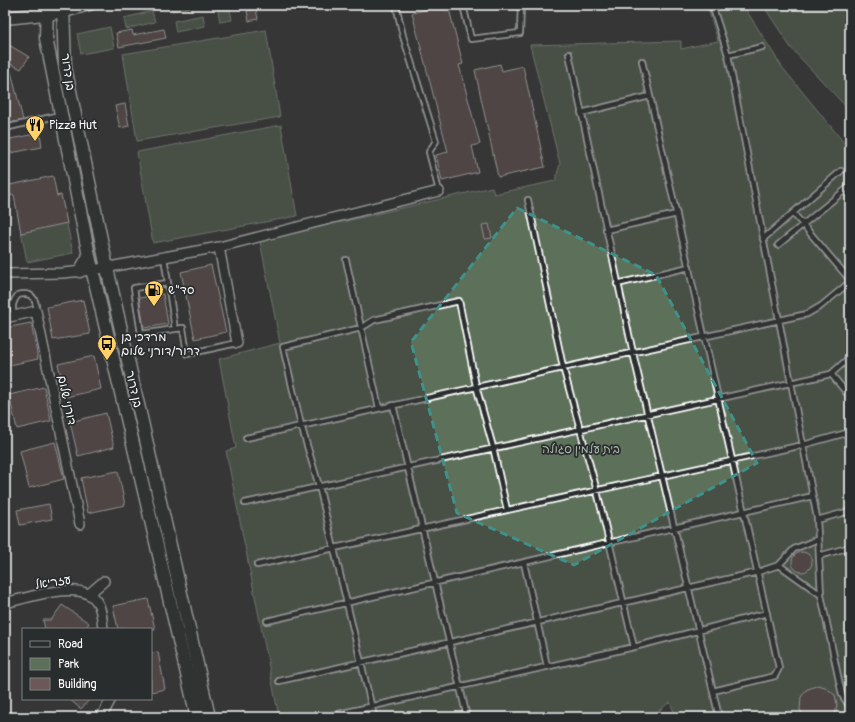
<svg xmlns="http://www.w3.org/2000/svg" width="855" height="722" viewBox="0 0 855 722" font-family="Pangolin,'Playpen Sans Hebrew',sans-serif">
<rect width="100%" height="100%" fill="#373636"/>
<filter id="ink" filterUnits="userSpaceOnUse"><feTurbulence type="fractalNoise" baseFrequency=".025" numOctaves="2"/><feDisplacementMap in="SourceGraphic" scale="8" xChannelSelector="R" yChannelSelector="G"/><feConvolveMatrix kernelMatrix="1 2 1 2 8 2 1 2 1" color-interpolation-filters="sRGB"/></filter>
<g filter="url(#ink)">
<path fill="#5d705a" stroke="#aeb8ac" d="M 170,5 L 201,5 L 172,11 Z
M 217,5 L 229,5 L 232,20 L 220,22 Z
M 707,5 L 743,5 L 782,67 L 850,150 L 850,717 L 676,717 L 670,702 L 651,717 L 279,717 L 226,451 L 236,448 L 219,359 L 280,343 L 260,241 L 492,187 L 494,194 L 555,181 L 560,164 L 530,45 L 681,41 L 681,49 L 718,41 Z
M 763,5 L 850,5 L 850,111 L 791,48 Z
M 152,11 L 155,22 L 126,29 L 124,18 Z
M 203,15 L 205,26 L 176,32 L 174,21 Z
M 110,27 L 114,48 L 81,54 L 77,34 Z
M 266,30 L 280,117 L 137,141 L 123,54 Z
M 281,125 L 297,216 L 153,243 L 137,152 Z
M 61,195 L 73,253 L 27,262 L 16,205 Z"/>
<path fill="#6b5857" stroke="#fff" d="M 444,5 L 448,5 L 463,64 L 459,65 L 480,144 L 472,146 L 478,172 L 442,181 L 436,155 L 448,152 L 412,13 Z
M 256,9 L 258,19 L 249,21 L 247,11 Z
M 164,29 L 166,38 L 119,47 L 116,33 L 132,30 L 133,35 Z
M 9,45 L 29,57 L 21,69 L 9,63 L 23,120 L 5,124 L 5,46 Z
M 500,64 L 502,71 L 523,66 L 545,167 L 498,177 L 475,70 Z
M 125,104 L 129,126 L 120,128 L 115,106 Z
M 40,133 L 42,147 L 5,154 L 5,140 Z
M 53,176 L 57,196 L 61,195 L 67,223 L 21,233 L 14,195 L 5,196 L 5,186 Z
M 489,224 L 492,238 L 485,239 L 482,225 Z
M 211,265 L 226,332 L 195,339 L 181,272 Z
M 163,294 L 168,324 L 144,328 L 139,298 Z
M 83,300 L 90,334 L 53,340 L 47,307 Z
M 31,323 L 38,359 L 5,366 L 5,328 Z
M 94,356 L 101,389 L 66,397 L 58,364 Z
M 44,387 L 51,421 L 17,429 L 9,395 Z
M 106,413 L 114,447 L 78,456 L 70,422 Z
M 55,442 L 64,479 L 29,488 L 20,451 Z
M 118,471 L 125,505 L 88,513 L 81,478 Z
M 49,504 L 52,519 L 20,525 L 17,510 Z
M792 562a10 10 0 1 1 20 0a10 10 0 1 1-20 0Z
M 148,599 L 155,629 L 118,629 L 113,606 Z
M 62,605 L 89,623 L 85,629 L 45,629 L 43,620 L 51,620 Z
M 158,652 L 165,689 L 151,692 L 151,653 Z
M 818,685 L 825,687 L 835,695 L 837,704 L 836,711 L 833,717 L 804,717 L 800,710 L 801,697 L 806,690 Z
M 69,699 L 90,699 L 81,709 Z"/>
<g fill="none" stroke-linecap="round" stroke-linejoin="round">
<g stroke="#fff" stroke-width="8">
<path id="lane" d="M 396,5 L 403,36 L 436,141 L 429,152 L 439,191
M 463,5 L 471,39 L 520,33 L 521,5
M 712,5 L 728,55 L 817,518 L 821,595 L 842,695 L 850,707
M 569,54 L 633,353 L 719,717
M 728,55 L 762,47
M 642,61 L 779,668 L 775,676 L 713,691
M 581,113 L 650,96
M 5,128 L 60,115
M 528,200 L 563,367 L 597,491 L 634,647
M 793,213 L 850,280
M 606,230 L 677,214
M 763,239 L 841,171
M 778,245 L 850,186
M 164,257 L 175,329 L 141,334 L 134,288 L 168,283
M 346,260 L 379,408
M 617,284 L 689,267
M 14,316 C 12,307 12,302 18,295 C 28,292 34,295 36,305
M 175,329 L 183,328 L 187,354 L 237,343
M 831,374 L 850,397
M 393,405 L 467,717
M 246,438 L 807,314 L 821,306 L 850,282
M 245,503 L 831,374 L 850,357
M 817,520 L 850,511
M 819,556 L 850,547
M 524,563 L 547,666
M 257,565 L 803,445 L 850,432
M 779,565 L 821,595
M 267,621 L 813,496
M 279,681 L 758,572 L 779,565 L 794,549 L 818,539
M 325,717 L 634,647 L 767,613
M 374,717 L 319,486 L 301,425 L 283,347 L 361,328 L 374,320 L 459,301 L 476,386 L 493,447 L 507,510"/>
</g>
<g stroke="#fff" stroke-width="12">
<path id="street" d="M 63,13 L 91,5
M 219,247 L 439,191
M 5,274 L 63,273 L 93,270 L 219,247 L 237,343
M 5,318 L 36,311 L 80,524
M 89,594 L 104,581
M 5,603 C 27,598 83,578 97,602 C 102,609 102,620 103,629
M 98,717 L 103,714 L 111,699"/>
</g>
<g stroke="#fff" stroke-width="15">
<path id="secondary" d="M 47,5 L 46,38 L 89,256 L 197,717
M 63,5 L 65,67 L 107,268 L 209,717
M 5,18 L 54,13
M 80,271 L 89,256"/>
</g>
<use href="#lane" stroke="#2a2d2e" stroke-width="4.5"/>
<use href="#street" stroke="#2a2d2e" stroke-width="9"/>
<use href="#secondary" stroke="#2a2d2e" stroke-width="12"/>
</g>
</g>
<path d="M0 0H855V722H0ZM 517,208 L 656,275 L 757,463 L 574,565 L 457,513 L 411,342 Z" fill="#373636" fill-opacity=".55" fill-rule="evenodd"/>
<path fill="none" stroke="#3f918b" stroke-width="3" stroke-dasharray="8 5" stroke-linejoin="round" d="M 517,208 L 656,275 L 757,463 L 574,565 L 457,513 L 411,342 Z"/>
<defs>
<g id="restaurant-pin" transform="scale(1)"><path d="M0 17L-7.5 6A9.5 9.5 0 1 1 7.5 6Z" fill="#ffd166" stroke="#2a2d2e"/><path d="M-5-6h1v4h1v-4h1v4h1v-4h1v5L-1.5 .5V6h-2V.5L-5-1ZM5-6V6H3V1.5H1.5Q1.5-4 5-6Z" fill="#111"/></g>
<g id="fuel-pin" transform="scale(1)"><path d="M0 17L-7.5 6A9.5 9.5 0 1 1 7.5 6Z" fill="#ffd166" stroke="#2a2d2e"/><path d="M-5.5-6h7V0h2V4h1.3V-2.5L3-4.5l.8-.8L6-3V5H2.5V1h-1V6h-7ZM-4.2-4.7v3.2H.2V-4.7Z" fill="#111"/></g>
<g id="bus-pin" transform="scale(1)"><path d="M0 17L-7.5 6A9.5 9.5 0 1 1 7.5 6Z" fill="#ffd166" stroke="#2a2d2e"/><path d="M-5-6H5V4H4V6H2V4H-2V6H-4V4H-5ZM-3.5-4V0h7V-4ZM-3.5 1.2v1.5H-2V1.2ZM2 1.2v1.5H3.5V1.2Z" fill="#111"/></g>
</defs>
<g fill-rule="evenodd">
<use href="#restaurant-pin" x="35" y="125"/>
<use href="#fuel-pin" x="154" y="290"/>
<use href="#bus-pin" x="107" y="344"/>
</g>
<g text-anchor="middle" stroke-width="3.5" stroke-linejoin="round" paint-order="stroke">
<g font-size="12" fill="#fff" stroke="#2a2d2e">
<text transform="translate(68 72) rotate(82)" y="4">בן דרור</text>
<text transform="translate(134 389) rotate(77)" y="4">בן דרור</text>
<text transform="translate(67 400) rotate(78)" y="4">דורני שלום</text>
<text transform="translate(53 582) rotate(-9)" y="4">עזריאל</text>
</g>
<g font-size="12" fill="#fff" stroke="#2a2d2e" text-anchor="start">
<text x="49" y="129">Pizza Hut</text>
<text x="168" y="294">סד"ש</text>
<text x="121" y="341">מרדכי בן<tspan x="121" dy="14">דרור/דורני שלום</tspan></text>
</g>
<g font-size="12" fill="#aeb8ac" stroke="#2a2d2e">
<text x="581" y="453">בית עלמין סגולה</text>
</g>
</g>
<rect width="855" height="722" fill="none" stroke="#2a2d2e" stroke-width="20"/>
<rect x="10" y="10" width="835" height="702" fill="none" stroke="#fff" stroke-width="1.5" filter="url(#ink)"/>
<rect x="22" y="628" width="130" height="72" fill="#2a2d2e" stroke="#7f8182"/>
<rect x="30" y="641" width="20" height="6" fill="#2a2d2e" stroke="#7f8182"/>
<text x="58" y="648" font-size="12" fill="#ffffff">Road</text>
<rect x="30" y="658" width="20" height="12" fill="#5d705a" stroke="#7f8182"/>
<text x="58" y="668" font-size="12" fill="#ffffff">Park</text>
<rect x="30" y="678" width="20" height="12" fill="#6b5857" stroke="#7f8182"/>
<text x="58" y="688" font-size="12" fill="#ffffff">Building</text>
</svg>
